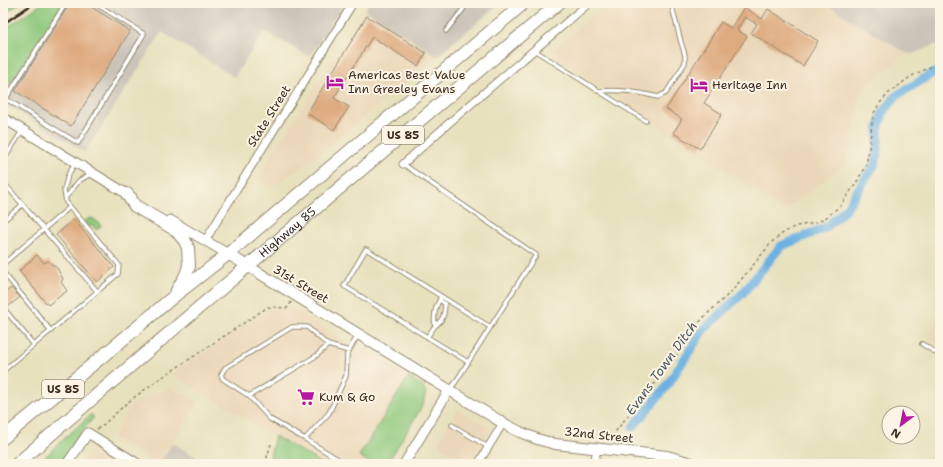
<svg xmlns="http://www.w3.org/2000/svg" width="943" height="467" viewBox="0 0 943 467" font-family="'Shantell Sans',sans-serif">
<rect width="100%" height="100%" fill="#fcf5e5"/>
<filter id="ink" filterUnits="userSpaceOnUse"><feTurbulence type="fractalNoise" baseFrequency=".025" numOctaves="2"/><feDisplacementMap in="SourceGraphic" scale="8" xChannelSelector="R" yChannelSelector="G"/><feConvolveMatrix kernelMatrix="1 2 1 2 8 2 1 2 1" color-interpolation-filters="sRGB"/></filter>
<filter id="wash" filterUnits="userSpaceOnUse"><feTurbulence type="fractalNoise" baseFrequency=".012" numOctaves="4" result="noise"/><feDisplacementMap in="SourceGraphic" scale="16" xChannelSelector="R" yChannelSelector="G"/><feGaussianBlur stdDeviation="0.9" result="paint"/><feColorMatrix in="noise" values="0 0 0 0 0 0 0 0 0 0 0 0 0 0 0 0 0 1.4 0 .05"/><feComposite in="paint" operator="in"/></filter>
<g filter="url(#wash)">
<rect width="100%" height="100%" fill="#e8e1be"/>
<path fill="#ebd8ba" d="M 608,3 L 824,3 L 906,53 L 860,92 L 847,163 L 783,211 L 612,94 L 555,57 L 557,53 L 554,51 L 557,46 Z
M 365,10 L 437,56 L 307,164 L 270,188 L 256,179 Z
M 292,308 L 341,339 L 366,350 L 409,376 L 359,455 L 372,464 L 323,464 L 171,374 L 270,309 Z
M 940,316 L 940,346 L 926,338 Z
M 170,387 L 177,390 L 198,402 L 159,464 L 155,464 L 113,438 L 130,406 Z
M 457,409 L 491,429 L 470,464 L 468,464 L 437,444 Z
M 95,452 L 103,454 L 119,464 L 79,464 L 83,458 L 88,453 Z"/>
<path fill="#cbc3b8" d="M 63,3 L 344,3 L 309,57 L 265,31 L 234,77 L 162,32 L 85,152 L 3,102 L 3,88 L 14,79 Z
M 369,3 L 501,3 L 437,56 L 365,10 Z
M 824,3 L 940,3 L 940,43 L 912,54 L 906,53 Z
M 173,443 L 207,464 L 159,464 Z"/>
<path fill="#8dc87c" stroke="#64794d" d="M 3,3 L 20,3 L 3,15 Z
M 43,3 L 63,3 L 14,79 L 3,88 L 3,30 Z
M 92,218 C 96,220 98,222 101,226 L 96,230 L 92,225 L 88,228 L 84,223 C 85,219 88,219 92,218 Z
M 409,376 L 414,381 L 422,386 L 426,392 L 423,405 L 391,457 L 392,461 L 387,464 L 372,464 L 359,456 Z
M 91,414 L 94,417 L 74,442 L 60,464 L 37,464 Z
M 275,436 L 323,464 L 268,464 Z"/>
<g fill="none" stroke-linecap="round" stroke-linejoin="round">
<path stroke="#6cb1e2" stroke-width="9" d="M 633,427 L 667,386 L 703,330 L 742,294 L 781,246 L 825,228 L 845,210 L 875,164 L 878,150 L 878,130 L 883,113 L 896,96 L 933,73 L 940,71"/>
</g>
<g id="blocks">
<path fill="#deaa80" d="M 70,3 L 85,3 L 130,31 L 71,126 L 15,91 Z
M 744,7 L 762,19 L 768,9 L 818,41 L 803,66 L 751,33 L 757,24 L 745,17 L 737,30 L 747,36 L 704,103 L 722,114 L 700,149 L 673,133 L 682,119 L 666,109 L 721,22 L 731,28 Z
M 367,16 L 426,53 L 418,66 L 372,37 L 334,98 L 349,107 L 334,130 L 307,113 Z
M 74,219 L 114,267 L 97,282 L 56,235 Z
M 37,255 L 44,263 L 48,261 L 57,268 L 63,279 L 61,282 L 67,291 L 48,305 L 19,271 Z
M 11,288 L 20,297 L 3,311 L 3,295 Z"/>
</g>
</g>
<g filter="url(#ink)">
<use href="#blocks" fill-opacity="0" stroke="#92866e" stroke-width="1"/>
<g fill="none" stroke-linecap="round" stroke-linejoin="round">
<g stroke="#92866e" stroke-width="5.5">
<path id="service" d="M 446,31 L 468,3
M 534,50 L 646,121
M 599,91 C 620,89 637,92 658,97 L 666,93 L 685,63 L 685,55 L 681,42 L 671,3
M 6,99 L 78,143 L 144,34 L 95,3
M 3,103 L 66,3
M 3,161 L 22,131
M 403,164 L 536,255 L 455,383 L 450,389
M 3,182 L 97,291
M 66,197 C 71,192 74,186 79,181 C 83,178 87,176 91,174
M 3,221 L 22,205
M 3,264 L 70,207
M 3,272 L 51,331
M 5,310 L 34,345
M 435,326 C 444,319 444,315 445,304 L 440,300
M 427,337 L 435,326 C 434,319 434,312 437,305 C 438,302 440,300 441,296
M 922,344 L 940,355
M 349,351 L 328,345 L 307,327 L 292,327 L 225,368 L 221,375 L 223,379 L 249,396 L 270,419 L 305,439 L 329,413 L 346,376 L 347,354 L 358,335
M 468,362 L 344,286 L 366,249 L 490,327
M 3,371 L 118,274 L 119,265 L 66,202 L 64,190 L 68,175 L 75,163
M 249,396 L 316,356 L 328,345
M 452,425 L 488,447
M 305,439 L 346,464"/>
</g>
<g stroke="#92866e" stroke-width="9">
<path id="minor" d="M 403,164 L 449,123 L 589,3
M 205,241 L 224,210 L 353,3
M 478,464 L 503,423
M 594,464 L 597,449"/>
</g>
<g stroke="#92866e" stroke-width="11">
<path id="tertiary" d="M 3,118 L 132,197
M 170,220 L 228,254
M 67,464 L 88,433 L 138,464
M 404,464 L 449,390"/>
</g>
<g stroke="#92866e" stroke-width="12">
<path id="secondary" d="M 228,254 L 503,423 L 520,432 L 537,439 L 555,444 L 667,456 L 695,464"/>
</g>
<g stroke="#92866e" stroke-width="14">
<g id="trunk">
<path d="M 127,194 L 135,206 L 176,230 L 185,241 L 188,248 L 189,266 L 186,275 L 177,290"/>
<path d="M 3,438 L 121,341 L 173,297 L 228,254 L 524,3"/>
<path id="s1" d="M 17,464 C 196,308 378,156 559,3"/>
</g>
</g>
<path stroke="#92866e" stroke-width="1.5" stroke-dasharray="3 3" stroke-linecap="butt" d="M 97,429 L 102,426 L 128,402 L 155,382 L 268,307 L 287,308 L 289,306 L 291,302
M 610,442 L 616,431 L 639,401 L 658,380 L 673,361 L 693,329 L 706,315 L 731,292 L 772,242 L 783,233 L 796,226 L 814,223 L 824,219 L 840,206 L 855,185 L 866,165 L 869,149 L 872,123 L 874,113 L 879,104 L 889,93 L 910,77 L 932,66 L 940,64
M 265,464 L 271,444"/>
<use href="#service" stroke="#fff" stroke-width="3.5"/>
<use href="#minor" stroke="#fff" stroke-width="7"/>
<use href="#tertiary" stroke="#fff" stroke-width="9"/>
<use href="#secondary" stroke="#fff" stroke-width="10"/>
<use href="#trunk" stroke="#fff" stroke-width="12"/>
<path stroke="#3b2a1e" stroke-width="2.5" d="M 3,24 L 34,3"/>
</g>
</g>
<defs>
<g id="hotel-bare" transform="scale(1.38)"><path d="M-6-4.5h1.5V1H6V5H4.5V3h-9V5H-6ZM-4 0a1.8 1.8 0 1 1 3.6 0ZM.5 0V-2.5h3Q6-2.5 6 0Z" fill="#b5179e" stroke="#fcf5e5" stroke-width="2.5" paint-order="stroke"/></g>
<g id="supermarket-bare" transform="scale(1.38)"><path d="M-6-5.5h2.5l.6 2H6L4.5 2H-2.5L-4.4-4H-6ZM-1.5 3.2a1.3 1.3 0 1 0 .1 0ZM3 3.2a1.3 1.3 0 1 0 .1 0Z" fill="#b5179e" stroke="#fcf5e5" stroke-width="2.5" paint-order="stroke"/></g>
</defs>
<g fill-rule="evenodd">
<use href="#hotel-bare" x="335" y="82"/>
<use href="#hotel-bare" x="699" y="85"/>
<use href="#supermarket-bare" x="306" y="397"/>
</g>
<g text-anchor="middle" stroke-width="4" stroke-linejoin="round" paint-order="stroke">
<g fill="#fcf5e5" stroke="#75675a" stroke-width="1">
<rect x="382" y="126" width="42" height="18" rx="3"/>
<rect x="42" y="380" width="42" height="18" rx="3"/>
</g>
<g font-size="11" font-weight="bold" fill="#3b2a1e">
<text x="403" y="139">US 85</text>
<text x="63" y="393">US 85</text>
</g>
<g font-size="12" fill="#3b2a1e" stroke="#fcf5e5" text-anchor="start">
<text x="348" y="79">Americas Best Value<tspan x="348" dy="14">Inn Greeley Evans</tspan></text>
<text x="712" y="89">Heritage Inn</text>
<text x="319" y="401">Kum &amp; Go</text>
</g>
<g font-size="12" fill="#3b2a1e" stroke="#fcf5e5">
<text transform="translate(269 116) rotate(-58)" y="4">State Street</text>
<text dy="4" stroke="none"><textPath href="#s1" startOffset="356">Highway 85</textPath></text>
<text transform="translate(301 284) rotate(31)" y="4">31st Street</text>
<text transform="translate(599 435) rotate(6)" y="4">32nd Street</text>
</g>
<g font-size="13" font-style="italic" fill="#4c5963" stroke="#fcf5e5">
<text transform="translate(661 368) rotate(-54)" y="5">Evans Town Ditch</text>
</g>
</g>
<rect width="943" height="467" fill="none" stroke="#fcf5e5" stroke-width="16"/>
<g transform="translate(901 425) rotate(212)"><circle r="19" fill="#fcf5e5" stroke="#afa495"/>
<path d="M0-3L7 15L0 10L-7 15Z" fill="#b5179e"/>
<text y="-6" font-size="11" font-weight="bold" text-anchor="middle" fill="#3b2a1e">N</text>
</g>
</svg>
